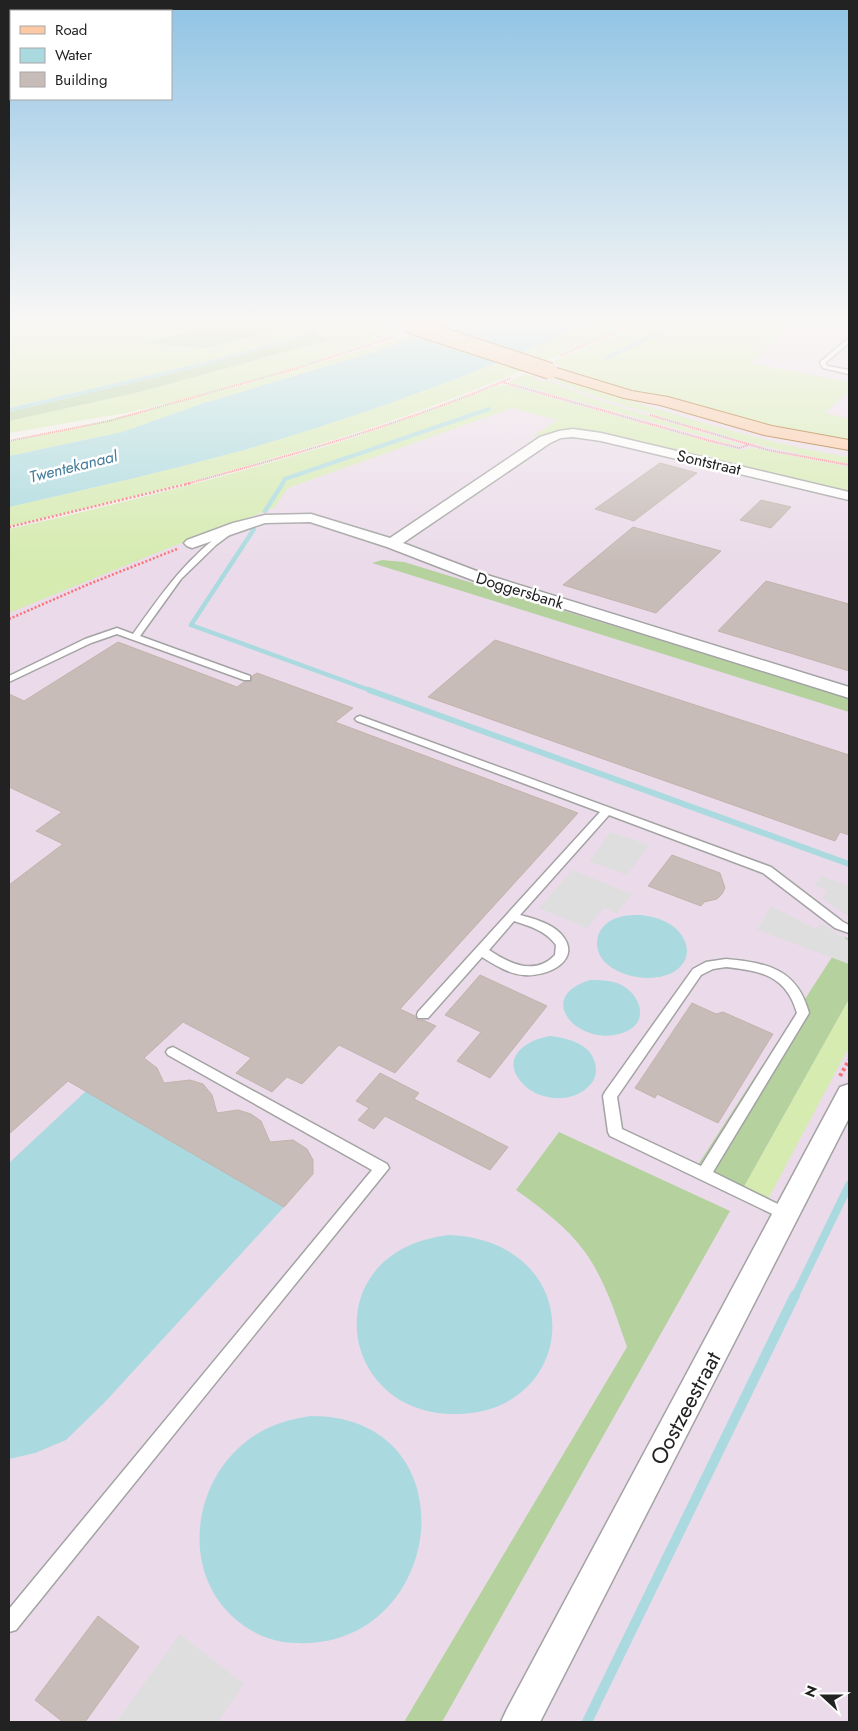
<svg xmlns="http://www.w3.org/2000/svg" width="858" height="1731" viewBox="0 0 858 1731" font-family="Jost,sans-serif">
<rect width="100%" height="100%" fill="#f2ede9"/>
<path fill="#ebdbea" d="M 657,322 L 849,322 L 849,1722 L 9,1722 L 9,534 L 376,436 L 591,353 Z"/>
<path fill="#d5ebb0" d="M 9,322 L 208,322 L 209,326 L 150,342 L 202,348 L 212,347 L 304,322 L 336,322 L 380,339 L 292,369 L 173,402 L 131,412 L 9,433 L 9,421 L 140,392 L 327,340 L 314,334 L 317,333 C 315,328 306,328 301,329 L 310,333 L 206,362 L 9,408 Z
M 343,322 L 360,322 L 400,332 L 383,336 Z
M 443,322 L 456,322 L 371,353 L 201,404 L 122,432 L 9,456 L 9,442 L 82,427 L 250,383 L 398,339 Z
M 593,322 L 635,322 C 543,363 451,402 355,433 C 241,470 125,499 9,526 L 9,507 C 88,489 167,471 244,450 C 363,416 480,372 593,322 Z
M 642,322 L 794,322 L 751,363 L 849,382 L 849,391 L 825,413 L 849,419 L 849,442 C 750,426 651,396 555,369 L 561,366 L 550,363 Z
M 524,374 L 539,378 L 536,379 L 543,382 L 547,380 L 588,397 L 742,445 L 734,445 L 509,382 Z
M 544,374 C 645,404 745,440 849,457 L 849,464 C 777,452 709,432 639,410 C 607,400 573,391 544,374 Z
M 502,384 L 716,444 L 741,450 L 752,448 L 849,467 L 849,494 L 582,430 L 564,430 L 532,437 L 558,420 L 512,408 L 288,488 L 274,508 L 161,551 L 9,613 L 9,529 C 124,503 239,474 352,438 C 403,421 452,403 502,384 Z
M 849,999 L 849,1047 L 767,1201 L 742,1190 Z"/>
<path fill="#b4d19e" d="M 208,322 L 304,322 L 212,347 L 202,348 L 152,344 L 149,342 L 209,326 Z
M 314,334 L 328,340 L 140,392 L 9,421 L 9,412 L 202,366 Z
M 382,560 L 404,562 L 848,698 L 849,712 L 372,563 Z
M 845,937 L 849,939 L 849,999 L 742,1190 L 696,1168 Z
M 559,1132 L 730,1211 L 442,1722 L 404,1722 L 627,1347 C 616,1315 605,1280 585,1252 C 568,1228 540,1207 516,1190 Z"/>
<path fill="#dedede" d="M 611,832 L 649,845 L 627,875 L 589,861 Z
M 572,870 L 632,894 L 617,913 L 604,908 L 587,928 L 539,908 Z
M 821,876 L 849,886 L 849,917 L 822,898 L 827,890 L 814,885 Z
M 771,906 L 816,929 L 821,923 L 849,941 L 849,964 L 757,930 Z
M 180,1634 L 244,1684 L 218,1722 L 116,1722 Z"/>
<path fill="#aadadf" d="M 456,322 L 593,322 C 480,372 363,416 244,450 C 167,471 88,489 9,507 L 9,456 L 122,432 L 201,404 L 371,353 Z
M 302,328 L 317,333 L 202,366 L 9,412 L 9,408 L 206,362 L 309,333 L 301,329 Z
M 641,915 C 650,916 658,918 666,922 C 683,930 696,952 679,968 C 661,984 625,979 608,965 C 591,951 594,928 614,919 C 622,915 632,915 641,915 Z
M 590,980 C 599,980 608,980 617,983 C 639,991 652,1021 625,1032 C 582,1050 531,998 590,980 Z
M 550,1036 C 569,1038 595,1045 596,1069 C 596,1075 594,1082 589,1086 C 572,1104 539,1101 523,1084 C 499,1059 525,1040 550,1036 Z
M 86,1091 L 284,1207 L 105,1402 L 66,1440 L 35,1453 L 9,1459 L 9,1163 Z
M 450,1235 C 588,1242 582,1410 459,1414 C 335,1418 314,1249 450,1235 Z
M 311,1416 C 474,1416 446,1650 296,1643 C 273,1643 251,1633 234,1618 C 180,1570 193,1481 248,1440 C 267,1426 288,1419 311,1416 Z"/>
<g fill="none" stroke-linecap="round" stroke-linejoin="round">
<path stroke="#aadadf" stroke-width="4" d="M 606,358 L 681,322
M 282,484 L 285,479 L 489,409"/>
<path stroke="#aadadf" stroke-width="4.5" d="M 265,511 L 283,483
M 254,529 L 191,625 L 372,691"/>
<path stroke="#aadadf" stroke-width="6" d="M 369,690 L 849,864"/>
<path stroke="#aadadf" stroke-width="8" d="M 795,1296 L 849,1185"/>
<path stroke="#aadadf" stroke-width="10" d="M 587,1722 L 795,1295"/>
</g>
<path fill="#c7bcb8" stroke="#c4b2ab" d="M 660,463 L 697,473 L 634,521 L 595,509 Z
M 761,500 L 791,507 L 771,528 L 740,520 Z
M 633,527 L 721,551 L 656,613 L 563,585 Z
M 766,581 L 849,604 L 849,671 L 718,631 Z
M 495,640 L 849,755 L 849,835 L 840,832 L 835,841 L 428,697 Z
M 118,642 L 237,687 L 244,682 L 251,681 L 252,676 L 257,673 L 353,708 L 335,722 L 578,813 L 400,1009 L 415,1016 L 417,1020 L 423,1020 L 436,1026 L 395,1073 L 339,1045 L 302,1084 L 287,1077 L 272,1092 L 236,1073 L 251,1058 L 183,1022 L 144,1058 L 157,1068 L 164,1083 L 190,1080 L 203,1084 L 212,1095 L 217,1113 L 238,1110 L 251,1114 L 261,1121 L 270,1142 L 293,1140 L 307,1149 L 313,1160 L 313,1174 L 284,1207 L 68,1081 L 9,1134 L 9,885 L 63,844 L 36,831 L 62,812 L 9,787 L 9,694 L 24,701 Z
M 672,855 L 720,873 L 725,888 L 722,894 L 717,899 L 704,902 L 701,906 L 648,886 Z
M 480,975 L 547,1006 L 490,1078 L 457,1061 L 481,1032 L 445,1015 Z
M 692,1003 L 716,1014 L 723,1012 L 773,1034 L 718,1123 L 657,1094 L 655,1098 L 635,1088 Z
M 380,1073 L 419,1093 L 414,1099 L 508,1147 L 490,1170 L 385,1116 L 374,1129 L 358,1120 L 369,1108 L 356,1101 Z
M 98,1616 L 139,1647 L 85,1722 L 63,1722 L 35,1700 Z"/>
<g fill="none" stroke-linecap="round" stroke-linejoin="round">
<g stroke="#a3a3a3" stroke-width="3">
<path id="service" d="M 849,338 L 849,343 L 825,363 L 827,366 L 849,370 L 849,374 L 823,368 L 820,362 Z
M 229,528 L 236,530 L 216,545 L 181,579 L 140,636 L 250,676 L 250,680 L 244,680 L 117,634 L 91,643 L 9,682 L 9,676 L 85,639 L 114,629 L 117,628 L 133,634 C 163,592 186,558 229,528 Z
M 360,716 L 771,867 L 843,922 L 849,925 L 849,933 L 835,928 L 763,873 L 609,815 L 520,915 C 534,919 551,923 561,934 C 584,960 547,977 524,975 C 509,974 495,965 482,957 L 428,1018 L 418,1018 L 417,1015 L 418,1012 L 600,812 L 357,721 L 355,719 L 357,717 ZM 514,921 C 530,926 546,931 556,945 L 555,955 C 535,976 510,964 489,950 Z
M 726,959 C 768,963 797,969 809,1013 L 713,1172 L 792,1211 L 794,1215 L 792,1219 L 787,1221 L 610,1136 L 608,1132 L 603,1096 L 605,1092 L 693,969 L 706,962 ZM 726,967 C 761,971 786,975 797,1013 L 701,1166 L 622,1129 L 617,1097 L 701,975 L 713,969 Z
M 173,1047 L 387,1164 L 389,1168 L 16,1630 L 9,1632 L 9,1609 L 372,1170 L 168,1055 L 166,1052 L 168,1049 Z"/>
</g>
<g stroke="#a3a3a3" stroke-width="3">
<path id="minor" d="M 573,429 L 601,433 L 849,492 L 849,500 L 601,441 L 573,437 L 561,438 L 550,443 L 403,543 L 487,575 L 849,687 L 849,698 L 475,581 L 387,547 L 310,522 L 265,523 L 192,548 L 187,546 L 184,543 L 187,540 L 233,523 L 265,515 L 311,514 L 390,538 L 540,437 L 559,431 Z
M 849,1084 L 849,1118 L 540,1722 L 501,1722 L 507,1709 L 840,1087 Z"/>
</g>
<g stroke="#9f5400" stroke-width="2">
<path id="primary" d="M 550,366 L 632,391 L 668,397 L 772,426 L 849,440 L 849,450 L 764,435 L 660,405 L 624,398 L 545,374 L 542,371 L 545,368 Z"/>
</g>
<path stroke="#fa7277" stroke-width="2" stroke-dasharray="1 1" stroke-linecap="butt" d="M 339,322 L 385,339
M 369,322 L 390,327
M 560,356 L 637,322
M 502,382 L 707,440 L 739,448 L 748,445
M 650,415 L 768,450 L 849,465
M 9,441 L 109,421 L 294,369 L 394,337
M 186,484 C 296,454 406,423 511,378"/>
<path stroke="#fa7277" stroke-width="2.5" stroke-dasharray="2 2" stroke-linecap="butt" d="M 9,527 L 191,483
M 9,619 L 89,584 L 177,549"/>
<path stroke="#fa7277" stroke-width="4" stroke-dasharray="3 3" stroke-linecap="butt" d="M 840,1076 L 849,1060"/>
<use href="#service" fill="#fff" fill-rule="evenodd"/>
<use href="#minor" fill="#fff" fill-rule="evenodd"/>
<use href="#primary" fill="#fcc9a4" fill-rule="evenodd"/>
<g stroke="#9f5400" stroke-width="18" stroke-linecap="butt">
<path id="primary-bridge" d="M 407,324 L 550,371"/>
</g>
<use href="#primary-bridge" stroke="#fcc9a4" stroke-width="16"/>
</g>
<linearGradient id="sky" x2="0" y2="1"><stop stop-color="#8fc3e4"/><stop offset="0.57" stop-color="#f9f7f5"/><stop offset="1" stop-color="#f9f7f5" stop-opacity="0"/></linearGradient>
<rect width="858" height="564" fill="url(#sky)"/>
<g text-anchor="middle" stroke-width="5" stroke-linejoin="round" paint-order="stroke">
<g font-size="16" fill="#222" stroke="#fff">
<text transform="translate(709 462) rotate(13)" y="6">Sontstraat</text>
<text transform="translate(520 590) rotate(17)" y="6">Doggersbank</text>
</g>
<g font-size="16" font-style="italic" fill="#447b9b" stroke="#fff">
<text transform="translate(73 466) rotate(-14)" y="6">Twentekanaal</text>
</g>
<g font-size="22" fill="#222" stroke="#fff">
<text transform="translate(685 1408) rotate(-62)" y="8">Oostzeestraat</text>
</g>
</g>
<rect width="858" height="1731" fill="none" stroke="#222222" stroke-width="20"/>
<rect x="10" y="10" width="162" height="90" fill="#ffffff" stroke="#a7a7a7"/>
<rect x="20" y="26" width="25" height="8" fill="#fcc9a4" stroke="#a7a7a7"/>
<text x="55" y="35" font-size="15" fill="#222222">Road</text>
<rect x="20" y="48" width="25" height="15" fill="#aadadf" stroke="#a7a7a7"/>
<text x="55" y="60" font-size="15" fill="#222222">Water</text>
<rect x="20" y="72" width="25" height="15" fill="#c7bcb8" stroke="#a7a7a7"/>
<text x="55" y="85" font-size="15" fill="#222222">Building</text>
<g transform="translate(823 1696) rotate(291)" stroke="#ffffff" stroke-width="4" paint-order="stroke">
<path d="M0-4L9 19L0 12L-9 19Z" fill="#222222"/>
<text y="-8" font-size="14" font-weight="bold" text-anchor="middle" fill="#222222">N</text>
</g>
</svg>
